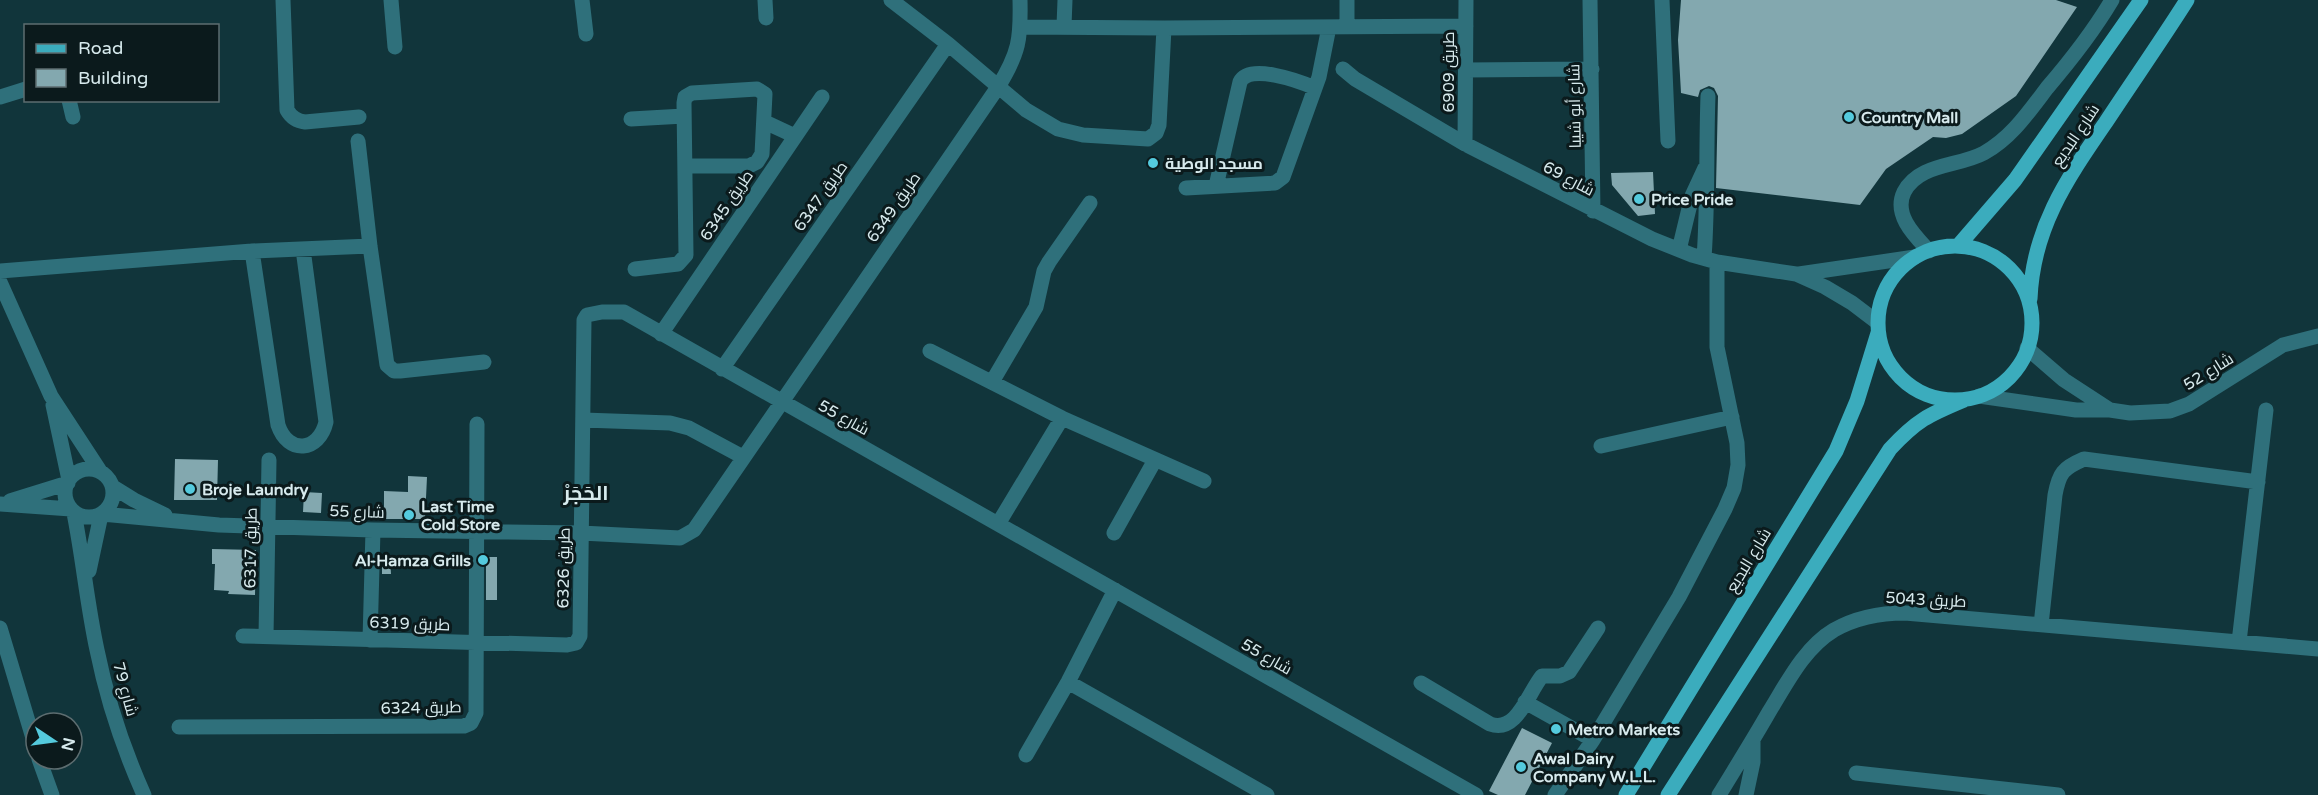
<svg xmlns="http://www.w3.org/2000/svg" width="2318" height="795" viewBox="0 0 2318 795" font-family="'Varela Round',Cairo,sans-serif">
<rect width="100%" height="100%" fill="#11353b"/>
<path fill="#83a8af" d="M 1681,0 L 2056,0 L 2077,7 L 2016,96 L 1962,134 L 1946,138 L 1933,137 L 1886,169 L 1860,205 L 1716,188 L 1718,96 L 1714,88 L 1709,86 L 1700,90 L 1698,97 L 1681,93 L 1678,40 Z
M 1653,172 L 1655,214 L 1638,216 L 1612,185 L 1611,173 Z
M 175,459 L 218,460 L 217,500 L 174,500 Z
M 408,476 L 427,477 L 425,519 L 384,519 L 384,491 L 408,492 Z
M 304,492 L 322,493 L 321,513 L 303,512 Z
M 212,549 L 256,550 L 255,595 L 228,594 L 229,591 L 214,590 L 215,564 L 212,564 Z
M 382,556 L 390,556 L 391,574 L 382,574 Z
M 486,557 L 497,557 L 497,600 L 486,600 Z
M 1522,728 L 1552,743 L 1525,795 L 1498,795 L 1489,791 Z"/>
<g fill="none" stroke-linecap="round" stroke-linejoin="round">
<path stroke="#2f707b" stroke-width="15" d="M 283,0 L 287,110 C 291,117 296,121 305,122 L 359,117
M 391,0 L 395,47
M 582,0 L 586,34
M 765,0 L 766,18
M 891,0 L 948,44 L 1026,110 L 1058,129 L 1083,135 L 1148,139 L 1156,133 L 1159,125 L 1164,28
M 1347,0 L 1347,27
M 1590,0 L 1593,211
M 1662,0 L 1668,141
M 1064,26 L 1065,0
M 1021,27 L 1164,28 L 1466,26
M 1343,69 L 1355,79 L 1465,144 L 1652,239 L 1692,255 L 1717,262 L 1796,274 L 1825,287 L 1852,303 L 1877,322
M 1466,70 L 1592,69
M 0,97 L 26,89
M 69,100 L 73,117
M 631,119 L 684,116
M 765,122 L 795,136
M 358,141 L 370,246 L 387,365 L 394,371 L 400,371 L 484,362
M 1465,144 L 1466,0
M 1216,186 L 1240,82 C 1249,63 1299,81 1315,88
M 1186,188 L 1275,183 L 1283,177 L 1319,77 L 1329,27
M 1679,250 L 1692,196 L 1705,168
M 252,251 L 278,425 C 288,455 319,452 326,422 L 303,249
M 1929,251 C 1915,236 1893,215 1904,192 C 1919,163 1958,167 1984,153 C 2011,138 2028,113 2047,88 C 2071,60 2093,32 2112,0
M 1704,258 C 1708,204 1706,150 1708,96
M 635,269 L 678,264 L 686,255 L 684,103 L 685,97 L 692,93 L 757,89 L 765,94 L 762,154 L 757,162 L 749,166 L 685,166
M 0,271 L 252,251 L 370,246
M 1799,274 L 1915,257
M 0,282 L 51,396 L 100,471
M 661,334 L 822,97
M 2027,348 L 2064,380 L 2110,410
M 930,351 L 1062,418 L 1204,481
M 722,369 L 948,44
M 992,382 L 1036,307 L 1044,271 L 1049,262 L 1090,203
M 1979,396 L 2076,410 L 2110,410 L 2130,413 L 2170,411 L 2189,404 L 2283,345 L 2318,336
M 53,405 L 69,480
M 583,420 L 670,423 L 689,428 L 743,457
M 1601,446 L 1732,417
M65 493a24 24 0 1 1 48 0a24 24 0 1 1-48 0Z
M 113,487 L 134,500 L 165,515
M 10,501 L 68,483
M 0,504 L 71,509
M 74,513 C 83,558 87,604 97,650 C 107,700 123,748 144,795
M 102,514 L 219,525 L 373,530 L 581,533 L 680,538 L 694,530 L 998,87 C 1019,53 1021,39 1020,0
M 998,524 L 1062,418
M 1114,533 L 1155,460
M 89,571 L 101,515
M 2041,625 L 2055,495 C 2059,473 2063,468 2084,459 L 2258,482
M 0,628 L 36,748
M 243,636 L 567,645 L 576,643 L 580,636 L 584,320 L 587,315 L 602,312 L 624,312 L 1476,795
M 266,637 L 269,460
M 370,640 L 373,530
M 2239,642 L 2266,410
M 1068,682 L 1267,795
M 1421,683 L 1490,724 C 1517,734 1528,693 1542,676 L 1560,676 L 1569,672 L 1598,628
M 1525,702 L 1593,740
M 179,727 L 464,726 L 471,723 L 476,713 L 477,424
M 1026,755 L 1068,682 L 1115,590
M 39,759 L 52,795
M 1856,773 L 2058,795
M 1555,795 L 1593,740 L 1679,597 L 1725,509 L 1734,488 L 1738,465 L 1737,443 L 1717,347 L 1717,262
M 1719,795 C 1736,767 1753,740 1769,712 C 1787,683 1804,648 1834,630 C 1857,617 1880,613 1905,613 L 2318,649
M 1746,795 L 1753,762 L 1753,740"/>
<path stroke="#3bacbd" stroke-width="15" d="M 1958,246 L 2015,180 L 2141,0
M1878 323a77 77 0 1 1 154 0a77 77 0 1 1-154 0Z
M 2030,299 C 2033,227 2067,179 2106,122 C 2133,81 2161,41 2187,0
M 1626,795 L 1836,451 L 1857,401 L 1878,333
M 1668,795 L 1890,449 C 1917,420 1928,415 1964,400"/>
</g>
<g fill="#54cadd" stroke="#0b1a1c" stroke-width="2">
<circle cx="1849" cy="117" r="6"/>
<circle cx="1153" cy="163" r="6"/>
<circle cx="1639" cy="199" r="6"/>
<circle cx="190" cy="489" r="6"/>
<circle cx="409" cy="515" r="6"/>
<circle cx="483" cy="560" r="6"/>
<circle cx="1556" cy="729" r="6"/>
<circle cx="1521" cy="767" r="6"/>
</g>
<g text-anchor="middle" stroke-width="6" stroke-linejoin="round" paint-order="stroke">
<g font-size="16" fill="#d7eaed" stroke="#0b1a1c">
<text transform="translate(1448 72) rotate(-90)" y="6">طريق 6909</text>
<text transform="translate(1574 106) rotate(-91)" y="6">شارع أبو شيبا</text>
<text transform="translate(2075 135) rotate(-56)" y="6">شارع البديع</text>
<text transform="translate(1569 178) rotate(28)" y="6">شارع 69</text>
<text transform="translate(820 196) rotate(-55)" y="6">طريق 6347</text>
<text transform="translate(726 205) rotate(-56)" y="6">طريق 6345</text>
<text transform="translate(893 207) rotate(-55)" y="6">طريق 6349</text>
<text transform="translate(2208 371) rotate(-32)" y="6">شارع 52</text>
<text transform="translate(844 417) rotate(29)" y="6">شارع 55</text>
<text transform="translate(357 511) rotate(2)" y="6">شارع 55</text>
<text transform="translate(250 548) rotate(-89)" y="6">طريق 6317</text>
<text transform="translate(1748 560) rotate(-59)" y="6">شارع البديع</text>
<text transform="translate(563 568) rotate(-89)" y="6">طريق 6326</text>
<text transform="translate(1926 599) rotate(3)" y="6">طريق 5043</text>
<text transform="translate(410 623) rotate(2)" y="6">طريق 6319</text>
<text transform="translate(1267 656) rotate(30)" y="6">شارع 55</text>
<text transform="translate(126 689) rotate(75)" y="6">شارع 79</text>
<text transform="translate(421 707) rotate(-1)" y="6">طريق 6324</text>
</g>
<g font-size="16" font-weight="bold" fill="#d7eaed" stroke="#0b1a1c" text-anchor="start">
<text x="1861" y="123">Country Mall</text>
<text x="1165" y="169">مسجد الوطية</text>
<text x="1651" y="205">Price Pride</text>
<text x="202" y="495">Broje Laundry</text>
<text x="421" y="512">Last Time<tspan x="421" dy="18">Cold Store</tspan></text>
<text x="471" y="566" text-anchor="end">Al-Hamza Grills</text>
<text x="1568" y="735">Metro Markets</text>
<text x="1533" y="764">Awal Dairy<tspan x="1533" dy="18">Company W.L.L.</tspan></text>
</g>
<g font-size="20" font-weight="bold" fill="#d7eaed" stroke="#0b1a1c">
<text x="586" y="500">الحَجَرْ</text>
</g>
</g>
<rect x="24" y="24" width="195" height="78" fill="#0b1a1c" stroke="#5d6d70" stroke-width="1.5"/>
<rect x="36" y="44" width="30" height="9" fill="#3bacbd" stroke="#5d6d70" stroke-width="1.5"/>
<text x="78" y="54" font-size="18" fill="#d7eaed">Road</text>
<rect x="36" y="69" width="30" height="18" fill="#83a8af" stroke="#5d6d70" stroke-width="1.5"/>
<text x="78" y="84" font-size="18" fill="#d7eaed">Building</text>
<g transform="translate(54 741) rotate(103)"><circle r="28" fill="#0b1a1c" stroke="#5d6d70" stroke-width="1.5"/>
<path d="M0-4.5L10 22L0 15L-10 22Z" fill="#54cadd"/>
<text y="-9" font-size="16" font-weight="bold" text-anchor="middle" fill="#d7eaed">N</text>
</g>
</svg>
